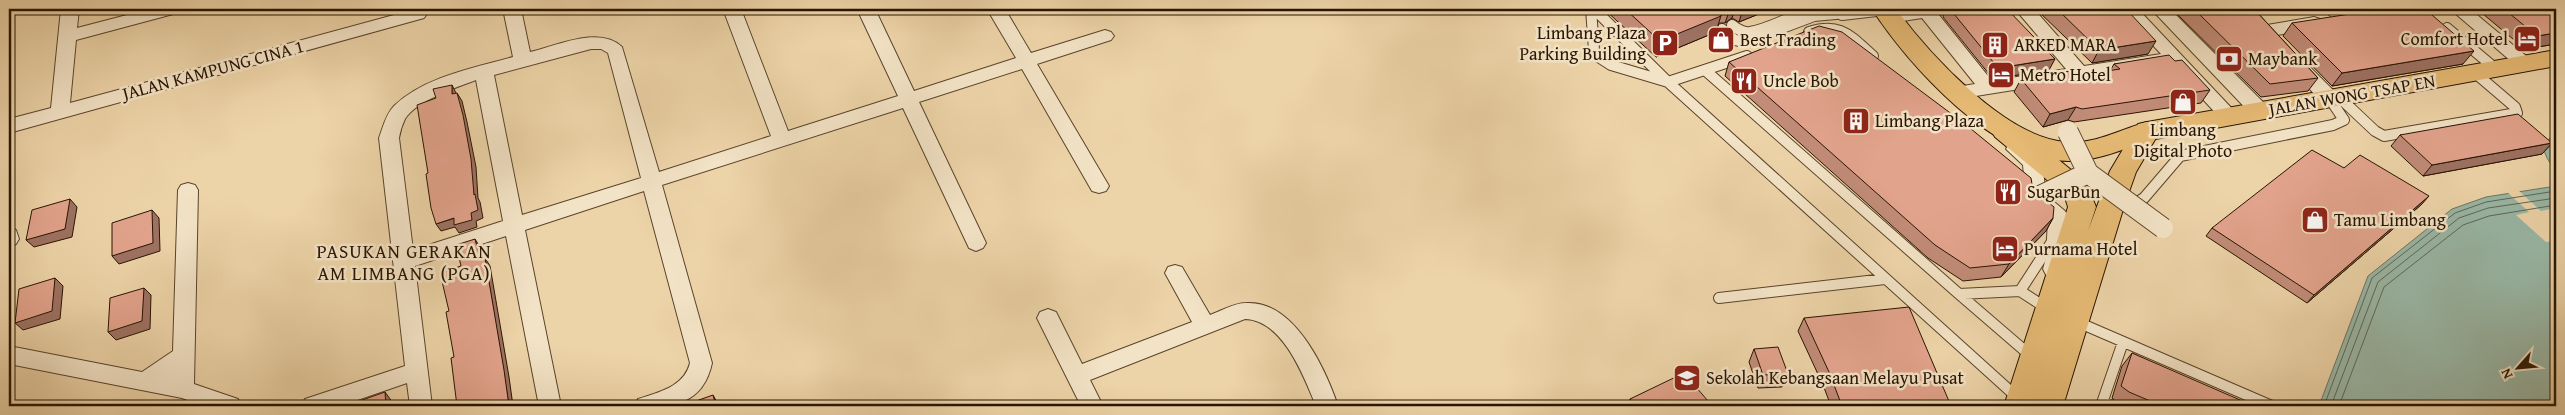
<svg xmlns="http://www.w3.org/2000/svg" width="2565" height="415" viewBox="0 0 2565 415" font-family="'Gentium Book Plus',serif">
<rect width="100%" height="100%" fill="#edd4a8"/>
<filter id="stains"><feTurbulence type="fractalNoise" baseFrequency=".004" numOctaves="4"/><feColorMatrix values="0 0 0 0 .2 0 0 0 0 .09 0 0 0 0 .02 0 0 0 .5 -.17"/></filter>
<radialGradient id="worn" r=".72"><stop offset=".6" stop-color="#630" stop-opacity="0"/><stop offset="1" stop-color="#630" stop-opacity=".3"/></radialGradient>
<path fill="#99b8a7" stroke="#6c7664" d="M 2556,135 L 2556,172 L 2547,158 L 2542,146 L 2552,136 Z
M 2556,186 L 2556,406 L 2319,406 L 2368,276 L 2452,209 L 2486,197 Z"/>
<path fill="#edd4a8" d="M 2518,190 L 2541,211 L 2556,208 L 2556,241 L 2546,242 L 2516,215 L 2529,212 L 2507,192 Z"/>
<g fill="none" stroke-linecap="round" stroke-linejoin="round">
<path stroke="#606654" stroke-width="1" d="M 2324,406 L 2372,278 L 2455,213 L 2486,202 L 2556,191
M 2331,406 L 2378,282 L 2459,218 L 2488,208 L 2556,198
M 2339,406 L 2384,287 L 2463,225 L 2489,216 L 2556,205"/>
<g stroke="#59442a" stroke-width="12">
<path id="lane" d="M 1591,9 L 1594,50 L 1597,56 L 1611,65 L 1668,82 L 1747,56
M 1594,9 L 1668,82 L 2019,399
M 1842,15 L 1885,10
M 1732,25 C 1737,29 1743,33 1750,32 C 1774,28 1794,12 1822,9
M 2447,28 L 2496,69
M 1722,29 L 1735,40 L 1745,42 L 1814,16 L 1846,13
M 1809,32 C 1841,22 1850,36 1873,56
M 1706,71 L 1959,294 L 2020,291 L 2053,240
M 2340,98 L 2375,131 L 2384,136 L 2517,113 L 2515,107 L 2474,72
M 2128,202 L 2139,201 L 2144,198 L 2180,156 L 2333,125 L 2344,120 L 2330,99
M 2020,291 L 2048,309
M 1959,294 L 2032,357
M 1719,298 L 1885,279
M 2075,321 L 2272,406
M 2103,402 L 2113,406
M 2101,406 L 2123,342"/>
</g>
<g stroke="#59442a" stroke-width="2">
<path id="street" d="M 61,9 L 79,9 L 77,28 L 150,9 L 180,9 L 177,13 L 76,40 L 70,103 L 416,9 L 424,10 L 427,14 L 424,18 L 9,133 L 9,119 L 51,108 Z
M 503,9 L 521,9 L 530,52 C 556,46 600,25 622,47 L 659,172 L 771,136 L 723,9 L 741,9 L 788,131 L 898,96 L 857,9 L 875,9 L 914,91 L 1016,58 L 987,9 L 1005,9 L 1031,53 L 1105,30 L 1111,32 L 1114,36 L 1111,40 L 1037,64 L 1109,186 L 1106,191 L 1099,193 L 1092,191 L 1022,69 L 919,102 L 986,243 L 983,248 L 976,251 L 969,248 L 903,108 L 662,185 L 712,363 C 703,405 672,408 635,406 L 638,399 C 659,392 684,387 690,363 L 644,191 L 525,230 L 561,406 L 539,406 L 506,236 L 415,266 L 432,406 L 410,406 L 407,383 L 340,406 L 302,406 L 305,399 L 405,366 L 379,138 C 383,127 386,114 394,106 C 424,77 474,68 513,57 ZM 591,49 L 601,49 L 608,53 L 641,178 L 522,215 L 494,75 ZM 476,80 L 503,221 L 413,250 L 399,138 C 400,132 402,125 405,119 C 416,101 457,87 476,80 Z
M 1907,9 L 1952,9 L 1949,13 L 1939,15 L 1992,81 L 2066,69 L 2015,9 L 2034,9 L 2084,66 L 2161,54 L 2119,9 L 2138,9 L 2239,116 L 2237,121 L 2230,123 L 2223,121 L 2171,65 L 1957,99 L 1950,98 L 1948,93 L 1950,88 L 1975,84 L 1922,18 L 1890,23 L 1884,21 L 1881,17 L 1884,13 Z
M 2151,9 L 2170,9 L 2267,106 L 2269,111 L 2267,116 L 2260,118 L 2253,116 Z
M 2324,9 L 2343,9 L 2352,19 L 2349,23 L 2337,23 Z
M 2450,9 L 2470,9 L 2531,60 L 2534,64 L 2531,68 L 2525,70 L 2519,68 Z
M 2314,17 L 2320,19 L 2323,23 L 2320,27 L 2267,37 L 2261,35 L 2258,31 L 2261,27 L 2267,25 Z
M 2297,58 L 2303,60 L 2337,94 L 2339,99 L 2337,104 L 2330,105 L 2323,104 L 2291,68 L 2288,64 L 2291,60 Z
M 2016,142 C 2044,150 2043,171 2046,195 L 2065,211 L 2068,216 L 2066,258 L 2060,275 L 2053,277 L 2046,275 L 2043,269 L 2046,258 L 2048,219 L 2029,203 L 2026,198 L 2023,165 L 2006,149 L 2009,144 Z
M 188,183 L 195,185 L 198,190 L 194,384 L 238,399 L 241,406 L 204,406 L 182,398 L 9,364 L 9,346 L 142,372 L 173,351 L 178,190 L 181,185 Z
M 9,227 L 16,230 L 19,239 L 16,244 L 9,247 Z
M 1175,265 L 1182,267 L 1210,315 C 1221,311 1234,303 1246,303 C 1294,300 1325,368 1338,406 L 1316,406 C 1304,377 1283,320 1245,319 L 1090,380 L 1103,406 L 1081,406 L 1037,318 L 1040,312 L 1048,309 L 1056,312 L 1082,364 L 1192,322 L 1165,273 L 1168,267 Z"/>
</g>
<g stroke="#281400" stroke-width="2">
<path id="primary" d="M 2004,121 L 2013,123 L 2086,182 L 2096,207 L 2088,231 L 2110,171 L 2138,124 L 2147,122 L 2156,124 L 2160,131 L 2136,172 L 2125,203 L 2063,406 L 2004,406 L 2068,207 L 2064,194 L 1995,137 L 1991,130 L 1995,123 Z"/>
</g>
<g stroke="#281400" stroke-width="2">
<path id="highway" d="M 1872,9 L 1896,9 C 1930,55 2006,138 2066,142 C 2094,145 2121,129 2147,122 L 2556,50 L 2556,66 L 2150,140 C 2124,149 2097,161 2069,161 C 1995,161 1909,66 1872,9 Z"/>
</g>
<use href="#lane" stroke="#f3e3c6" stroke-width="10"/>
<use href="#street" fill="#f3e3c6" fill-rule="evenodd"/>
<use href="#primary" fill="#e6ba74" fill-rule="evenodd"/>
<use href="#highway" fill="#e6ba74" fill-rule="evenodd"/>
<g stroke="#59442a" stroke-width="22" stroke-linecap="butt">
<path id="street-bridge" d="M 2088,173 L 2163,228
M 2036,198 L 2088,173 L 2068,132"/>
</g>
<use href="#street-bridge" stroke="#f3e3c6" stroke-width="20"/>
</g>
<path fill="#c28c78" stroke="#281400" d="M 1604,9 L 1771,9 L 1739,22 L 1732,18 L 1725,23 L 1719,23 L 1716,32 L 1656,57 Z
M 1946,9 L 2007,9 L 2049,70 L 1993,79 L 1943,17 Z
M 2036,9 L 2126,9 L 2148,54 L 2092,63 Z
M 2172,9 L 2254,9 L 2318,78 L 2308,91 L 2261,97 Z
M 2477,9 L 2556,9 L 2556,44 L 2525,49 Z
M 2292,23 L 2463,64 L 2332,86 L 2283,36 Z
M 2175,61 L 2210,90 L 2201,103 L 2074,122 L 2068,120 L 2043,127 L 2014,92 L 2021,79 L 2074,76 L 2110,71 L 2114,64 Z
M 1729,62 L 2033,190 L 2053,218 L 2046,231 L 2001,277 L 1963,281 L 1928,258 L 1725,76 Z
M 2400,135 L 2552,143 L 2542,154 L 2423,176 L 2391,146 Z
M 2344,168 L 2422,204 L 2307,303 L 2206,236 L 2212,228 Z
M 1804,318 L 1951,406 L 1831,406 L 1823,385 L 1798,331 Z
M 1754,349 L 1788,374 L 1782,387 L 1758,388 L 1749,362 Z
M 2132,353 L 2245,406 L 2123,406 L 2120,405 L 2112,398 L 2122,366 Z
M 1630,399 L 1706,406 L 1628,406 Z"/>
<path fill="#9e7262" stroke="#281400" d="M 1722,9 L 1723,9 L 1716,32 L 1656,57 L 1660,41 L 1720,11 Z
M 1730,9 L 1735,9 L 1732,18 L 1725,23 Z
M 1743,9 L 1771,9 L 1739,22 Z
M 2346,9 L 2360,9 L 2344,11 Z
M 2556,33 L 2556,44 L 2525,49 L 2537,36 Z
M 2156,41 L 2148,54 L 2092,63 L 2099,50 Z
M 2474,51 L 2463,64 L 2332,86 L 2342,73 Z
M 2055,59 L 2049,70 L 1993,79 L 1998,68 Z
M 452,85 L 456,93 L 456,102 L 452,94 Z
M 457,93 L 462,101 L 467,122 L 476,167 L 478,198 L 480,202 L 483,218 L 476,221 L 477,227 L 459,233 L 455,227 L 441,231 L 436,224 L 471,213 L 474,195 Z
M 2076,107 L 2068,120 L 2043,127 L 2050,114 Z
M 2552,143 L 2542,154 L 2423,176 L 2432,165 Z
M 2429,196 L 2422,204 L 2307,303 L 2314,295 Z
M 70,199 L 77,207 L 72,237 L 34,247 L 26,240 Z
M 152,210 L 159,218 L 160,251 L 119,264 L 112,256 Z
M 2053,218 L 2046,231 L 2001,277 L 2009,264 Z
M 475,239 L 480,247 L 485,267 L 480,259 Z
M 485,258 L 490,266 L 509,377 L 513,406 L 509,406 Z
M 55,278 L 63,286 L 60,319 L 23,330 L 15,323 Z
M 144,288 L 151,295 L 150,329 L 116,340 L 108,332 Z
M 385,392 L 393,403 L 394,406 L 386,406 Z
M 713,395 L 719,406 L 716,406 Z
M 1708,401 L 1706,406 L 1701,406 Z"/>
<path fill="#e2a38c" stroke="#281400" d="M 1625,9 L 1722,9 L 1720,11 L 1721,16 L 1660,41 Z
M 1950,9 L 2007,9 L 2055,59 L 1998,68 Z
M 2057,9 L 2126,9 L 2156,41 L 2099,50 Z
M 2194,9 L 2254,9 L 2318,78 L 2270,84 Z
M 2382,9 L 2425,9 L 2474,51 L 2342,73 L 2292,23 Z
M 2504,9 L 2556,9 L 2556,33 L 2537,36 Z
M 1819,26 L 1842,32 L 1965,124 L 2031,178 L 2033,190 L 2054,207 L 2053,218 L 2009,264 L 1970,268 L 1935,245 L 1729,62 Z
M 2169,55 L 2175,61 L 2182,60 L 2210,90 L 2082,109 L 2076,107 L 2050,114 L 2021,79 L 2070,71 L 2074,76 L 2120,69 L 2114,64 Z
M 452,85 L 452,94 L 457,93 L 463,115 L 471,159 L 474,195 L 475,194 L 478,210 L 471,213 L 472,220 L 454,225 L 454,218 L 436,224 L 431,208 L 426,174 L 428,173 L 417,105 L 436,98 L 433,89 Z
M 2518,114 L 2552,143 L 2432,165 L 2400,135 Z
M 2312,150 L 2344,168 L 2360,155 L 2429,196 L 2314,295 L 2212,228 Z
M 70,199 L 65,229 L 26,240 L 32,210 Z
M 152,210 L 153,243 L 112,256 L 112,223 Z
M 475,239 L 480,259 L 485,258 L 504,370 L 509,406 L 457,406 L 451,358 L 454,357 L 446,312 L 449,311 L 440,273 L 461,266 L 456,245 Z
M 55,278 L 52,311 L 15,323 L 19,289 Z
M 144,288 L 142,321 L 108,332 L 110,298 Z
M 1909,307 L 1951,406 L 1842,406 L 1829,372 L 1804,318 Z
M 1778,347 L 1788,374 L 1763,375 L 1754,349 Z
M 2132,353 L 2247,403 L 2245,406 L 2162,406 L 2129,392 L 2121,386 Z
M 1684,373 L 1708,401 L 1701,406 L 1637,406 L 1630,399 Z
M 385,392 L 386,406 L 345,406 Z
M 713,395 L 716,406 L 682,406 Z"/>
<defs>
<g id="hotel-square" transform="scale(1.4375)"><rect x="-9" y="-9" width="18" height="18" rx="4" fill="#8f2418" stroke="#f3e3c6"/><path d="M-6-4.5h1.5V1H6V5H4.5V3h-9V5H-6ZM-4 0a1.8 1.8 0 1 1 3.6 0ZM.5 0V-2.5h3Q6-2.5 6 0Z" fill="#fff"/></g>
<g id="shop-square" transform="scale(1.4375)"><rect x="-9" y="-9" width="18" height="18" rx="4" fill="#8f2418" stroke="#f3e3c6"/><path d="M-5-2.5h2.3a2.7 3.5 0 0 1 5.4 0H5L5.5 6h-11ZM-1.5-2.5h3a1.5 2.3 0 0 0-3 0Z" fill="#fff"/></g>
<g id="parking-square" transform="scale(1.4375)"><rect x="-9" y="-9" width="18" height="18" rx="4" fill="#8f2418" stroke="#f3e3c6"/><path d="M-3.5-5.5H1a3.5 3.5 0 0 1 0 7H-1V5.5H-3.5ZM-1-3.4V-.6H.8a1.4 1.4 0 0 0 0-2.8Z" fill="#fff"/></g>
<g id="building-square" transform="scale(1.4375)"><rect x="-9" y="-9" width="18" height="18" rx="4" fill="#8f2418" stroke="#f3e3c6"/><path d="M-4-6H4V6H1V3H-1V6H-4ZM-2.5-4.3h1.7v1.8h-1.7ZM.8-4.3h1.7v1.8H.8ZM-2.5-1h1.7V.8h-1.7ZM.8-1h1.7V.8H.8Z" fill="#fff"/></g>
<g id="bank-square" transform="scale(1.4375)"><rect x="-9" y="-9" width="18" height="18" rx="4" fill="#8f2418" stroke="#f3e3c6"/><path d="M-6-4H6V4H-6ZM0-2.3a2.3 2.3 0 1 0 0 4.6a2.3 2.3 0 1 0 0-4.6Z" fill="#fff"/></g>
<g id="restaurant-square" transform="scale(1.4375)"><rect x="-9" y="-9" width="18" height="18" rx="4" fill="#8f2418" stroke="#f3e3c6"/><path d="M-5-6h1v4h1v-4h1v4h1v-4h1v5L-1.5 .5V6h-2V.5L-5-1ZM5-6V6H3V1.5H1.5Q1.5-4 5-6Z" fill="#fff"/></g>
<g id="school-square" transform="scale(1.4375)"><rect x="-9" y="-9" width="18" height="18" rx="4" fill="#8f2418" stroke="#f3e3c6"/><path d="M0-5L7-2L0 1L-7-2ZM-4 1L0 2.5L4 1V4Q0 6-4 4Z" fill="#fff"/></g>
</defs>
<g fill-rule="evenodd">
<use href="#hotel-square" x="2527" y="39"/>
<use href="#shop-square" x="1721" y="40"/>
<use href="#parking-square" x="1665" y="43"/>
<use href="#building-square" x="1995" y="45"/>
<use href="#bank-square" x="2229" y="59"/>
<use href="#hotel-square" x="2001" y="75"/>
<use href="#restaurant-square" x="1744" y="81"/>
<use href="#shop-square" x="2183" y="102"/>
<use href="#building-square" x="1856" y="121"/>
<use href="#restaurant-square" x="2008" y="192"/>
<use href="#shop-square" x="2315" y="220"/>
<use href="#hotel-square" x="2005" y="249"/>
<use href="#school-square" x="1687" y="378"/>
</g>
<g text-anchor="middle" stroke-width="5" stroke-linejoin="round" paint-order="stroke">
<g font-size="18" fill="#281400" stroke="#f3e3c6" text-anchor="start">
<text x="1646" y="39" text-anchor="end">Limbang Plaza<tspan x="1646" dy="21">Parking Building</tspan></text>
<text x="2508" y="45" text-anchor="end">Comfort Hotel</text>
<text x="1740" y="46">Best Trading</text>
<text x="2014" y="51">ARKED MARA</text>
<text x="2248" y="65">Maybank</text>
<text x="2020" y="81">Metro Hotel</text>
<text x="1763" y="87">Uncle Bob</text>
<text x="1875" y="127">Limbang Plaza</text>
<text x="2183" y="136" text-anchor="middle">Limbang<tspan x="2183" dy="21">Digital Photo</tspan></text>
<text x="2027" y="198">SugarBun</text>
<text x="2334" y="226">Tamu Limbang</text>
<text x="2024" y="255">Purnama Hotel</text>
<text x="1706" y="384">Sekolah Kebangsaan Melayu Pusat</text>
</g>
<g font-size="18" fill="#281400" stroke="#f3e3c6">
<text transform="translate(213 70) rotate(-15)" y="6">JALAN KAMPUNG CINA 1</text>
<text transform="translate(2352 95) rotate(-10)" y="6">JALAN WONG TSAP EN</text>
</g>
<g font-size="19" letter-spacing="1" fill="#281400" stroke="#f3e3c6">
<text x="404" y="258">PASUKAN GERAKAN<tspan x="404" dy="22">AM LIMBANG (PGA)</tspan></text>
</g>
</g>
<rect width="2565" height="415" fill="none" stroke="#edd4a8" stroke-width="30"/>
<rect x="10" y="10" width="2545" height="395" fill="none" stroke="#281400" stroke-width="2.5"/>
<rect x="15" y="15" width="2535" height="385" fill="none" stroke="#281400"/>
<g transform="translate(2518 368) rotate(243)" stroke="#f3e3c6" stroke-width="4" paint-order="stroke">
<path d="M0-4L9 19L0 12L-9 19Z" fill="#281400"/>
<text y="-8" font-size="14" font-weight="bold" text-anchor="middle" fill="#281400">N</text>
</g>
<rect width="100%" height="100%" filter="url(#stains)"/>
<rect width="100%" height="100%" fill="url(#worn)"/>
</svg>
